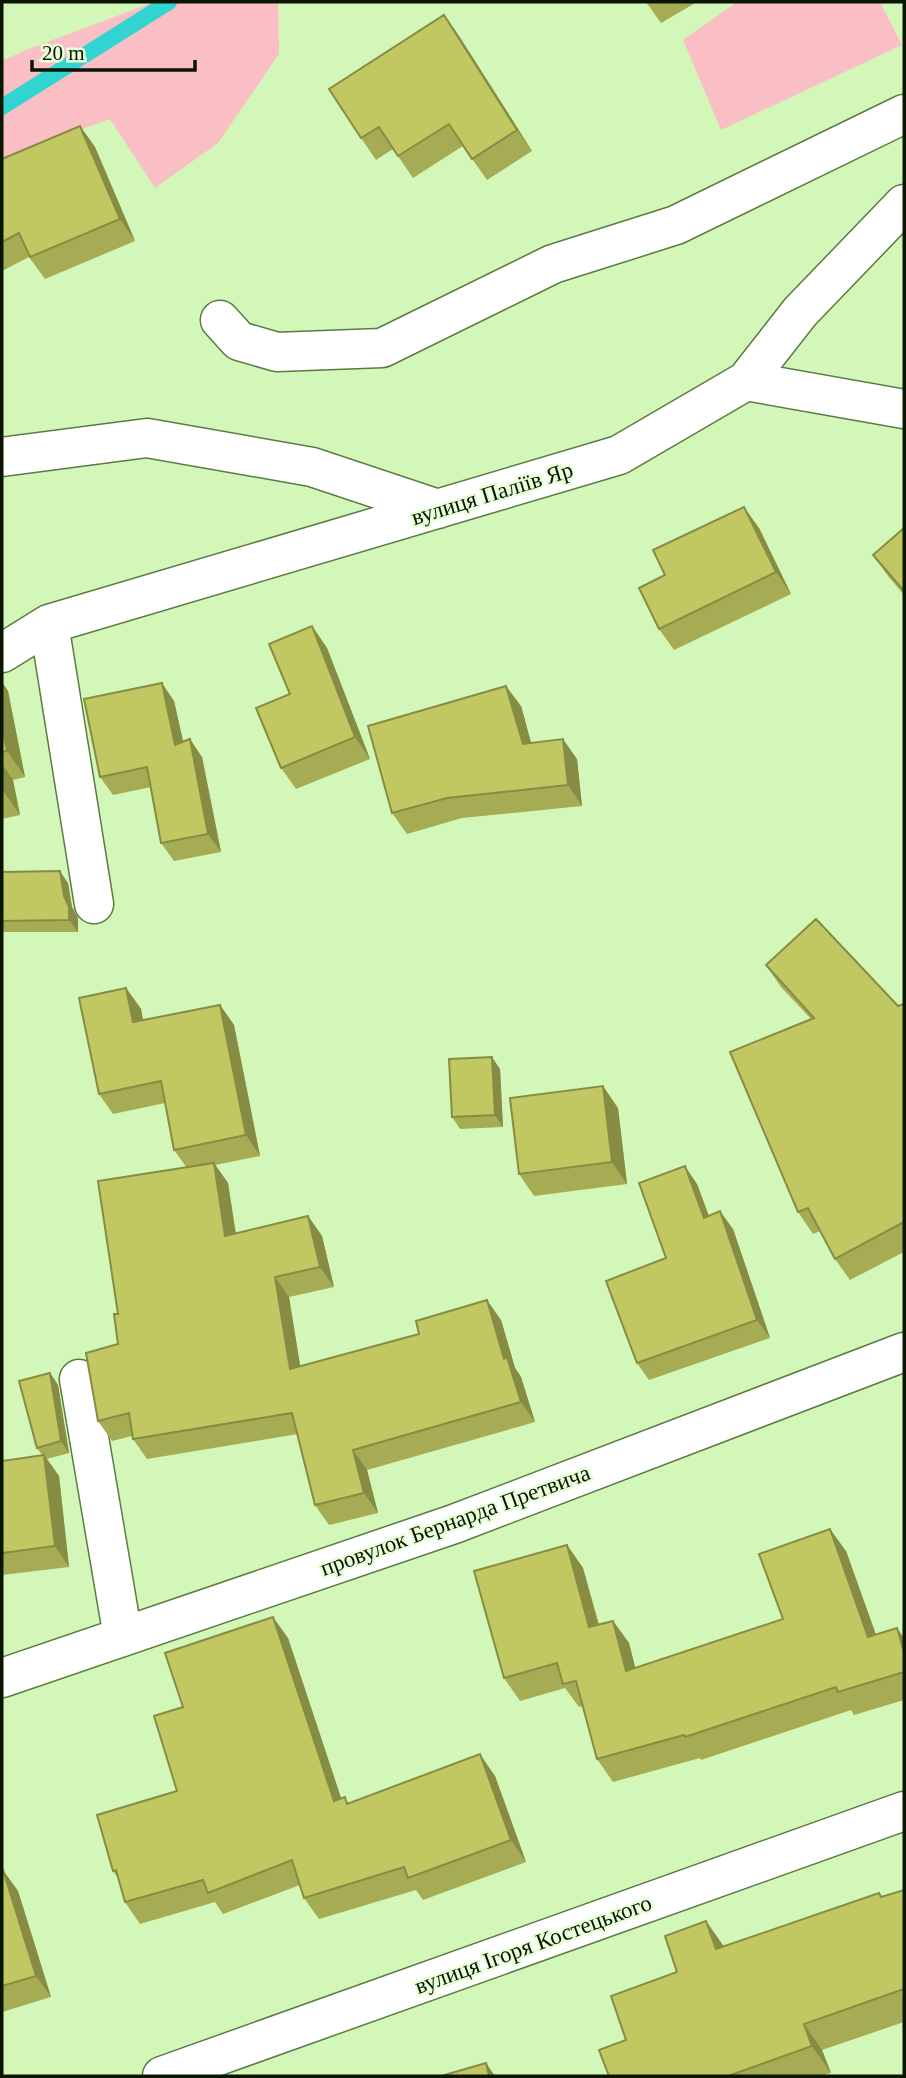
<svg xmlns="http://www.w3.org/2000/svg" width="906" height="2078" viewBox="0 0 906 2078" font-family="Georgia,serif">
<rect width="100%" height="100%" fill="#d3f7b8"/>
<path fill="#fabfc5" d="M 154,2 L 278,2 L 279,54 L 218,143 L 155,188 L 110,119 L 2,158 L 2,61 L 26,50 Z
M 737,2 L 880,2 L 902,45 L 721,130 L 683,40 Z"/>
<g fill="none" stroke-linecap="round" stroke-linejoin="round">
<path stroke="#31d4d0" stroke-width="16" d="M 2,107 L 169,2"/>
<g stroke="#5c7b42" stroke-width="41">
<path id="minor" d="M 220,320 L 239,341 L 277,352 L 382,348 L 553,264 L 676,225 L 904,114
M 746,381 L 904,409
M 2,457 L 147,438 L 312,467 L 438,509
M 49,624 L 94,904
M 2,653 L 49,624 L 619,455 L 746,381 L 800,312 L 904,204
M 79,1379 L 123,1637
M 2,1678 L 454,1524 L 904,1352
M 162,2076 L 904,1811"/>
</g>
<use href="#minor" stroke="#fff" stroke-width="38"/>
</g>
<path fill="#a6ac53" d="M 646,2 L 697,2 L 661,23 Z
M 444,15 L 459,36 L 532,151 L 487,180 L 463,146 L 413,178 L 393,149 L 376,160 L 361,138 Z
M 80,126 L 95,147 L 135,241 L 45,279 L 29,257 L 2,271 L 2,159 Z
M 759,528 L 791,594 L 674,650 L 659,629 Z
M 904,528 L 904,595 L 888,576 L 873,555 Z
M 312,626 L 327,648 L 370,759 L 296,789 L 281,768 L 290,694 Z
M 2,682 L 8,691 L 25,777 L 13,780 L 20,815 L 2,819 Z
M 174,701 L 183,742 L 202,757 L 221,852 L 174,861 L 161,843 L 151,787 L 113,795 L 100,777 Z
M 521,706 L 531,743 L 577,759 L 582,806 L 462,818 L 407,834 L 392,813 Z
M 2,872 L 68,883 L 72,907 L 78,918 L 78,932 L 2,932 Z
M 766,965 L 898,1006 L 904,1004 L 904,1252 L 850,1280 L 835,1259 L 820,1231 L 813,1234 L 798,1212 L 811,1019 L 781,987 Z
M 126,988 L 141,1009 L 143,1020 L 220,1005 L 234,1025 L 260,1156 L 215,1165 L 228,1183 L 236,1234 L 308,1216 L 322,1236 L 334,1287 L 289,1297 L 300,1367 L 501,1320 L 515,1368 L 521,1377 L 535,1422 L 367,1470 L 378,1513 L 329,1525 L 315,1505 L 298,1434 L 147,1459 L 133,1439 L 132,1436 L 112,1441 L 98,1421 L 118,1344 L 118,1314 L 187,1168 L 174,1150 L 165,1103 L 113,1114 L 99,1094 Z
M 500,1069 L 503,1127 L 460,1129 L 452,1117 Z
M 618,1108 L 627,1184 L 534,1196 L 519,1174 Z
M 697,1184 L 709,1216 L 733,1229 L 770,1338 L 649,1380 L 637,1363 L 666,1258 Z
M 50,1373 L 58,1385 L 69,1453 L 47,1459 L 59,1476 L 69,1567 L 2,1575 L 2,1461 L 42,1455 L 37,1448 Z
M 567,1545 L 583,1568 L 599,1624 L 613,1621 L 629,1643 L 635,1668 L 783,1619 L 846,1551 L 876,1635 L 904,1638 L 904,1700 L 854,1715 L 851,1710 L 701,1760 L 700,1758 L 613,1782 L 597,1759 L 583,1706 L 579,1707 L 565,1688 L 520,1701 L 504,1678 Z
M 288,1638 L 341,1798 L 349,1803 L 495,1776 L 526,1862 L 423,1900 L 416,1890 L 319,1919 L 304,1898 L 300,1885 L 223,1914 L 215,1902 L 140,1924 L 125,1902 L 118,1878 L 113,1871 L 177,1791 L 183,1707 Z
M 2,1870 L 18,1891 L 51,1997 L 2,2012 Z
M 904,1890 L 904,2022 L 822,2050 L 831,2073 L 821,2076 L 609,2076 L 626,2040 L 677,1972 L 706,1921 L 723,1946 Z"/>
<path fill="#878c44" d="M 444,15 L 459,36 L 532,151 L 517,130 Z
M 80,126 L 95,147 L 135,241 L 120,219 Z
M 744,507 L 759,528 L 791,594 L 776,572 Z
M 312,626 L 327,648 L 370,759 L 355,737 Z
M 2,682 L 8,691 L 25,777 L 7,751 L 2,726 Z
M 162,683 L 174,701 L 188,763 L 175,745 Z
M 506,686 L 521,706 L 537,764 L 523,744 Z
M 190,739 L 202,757 L 221,852 L 208,834 Z
M 563,739 L 577,759 L 582,806 L 568,785 Z
M 2,764 L 13,780 L 20,815 L 2,789 Z
M 60,871 L 68,883 L 72,907 L 78,918 L 78,932 L 69,920 Z
M 126,988 L 141,1009 L 147,1043 L 133,1022 Z
M 220,1005 L 234,1025 L 260,1156 L 246,1135 Z
M 492,1057 L 500,1069 L 503,1127 L 495,1115 Z
M 603,1086 L 618,1108 L 627,1184 L 612,1162 Z
M 214,1163 L 228,1183 L 239,1256 L 225,1236 Z
M 685,1166 L 697,1184 L 716,1236 L 704,1218 Z
M 720,1211 L 733,1229 L 770,1338 L 757,1320 Z
M 308,1216 L 322,1236 L 334,1287 L 320,1267 Z
M 275,1277 L 289,1297 L 304,1389 L 290,1369 Z
M 487,1300 L 501,1320 L 515,1368 L 521,1377 L 535,1422 L 521,1402 L 504,1359 Z
M 50,1373 L 58,1385 L 69,1453 L 61,1441 Z
M 353,1450 L 367,1470 L 378,1513 L 364,1493 Z
M 44,1455 L 59,1476 L 69,1567 L 55,1546 Z
M 830,1529 L 846,1551 L 885,1660 L 868,1637 Z
M 567,1545 L 583,1568 L 605,1650 L 589,1627 Z
M 273,1617 L 288,1638 L 349,1822 L 334,1801 Z
M 613,1621 L 629,1643 L 642,1694 L 626,1671 Z
M 897,1628 L 904,1638 L 904,1652 Z
M 480,1754 L 495,1776 L 526,1862 L 511,1840 Z
M 3,1870 L 18,1891 L 51,1997 L 36,1976 Z
M 706,1921 L 725,1948 L 716,1949 Z
M 804,2024 L 822,2050 L 831,2073 L 812,2046 Z
M 486,2063 L 495,2076 L 489,2076 Z"/>
<path fill="#c1c861" stroke="#878c44" stroke-width="2" d="M 444,15 L 517,130 L 472,159 L 449,124 L 398,156 L 379,127 L 361,138 L 329,89 Z
M 80,126 L 120,219 L 30,257 L 19,233 L 2,242 L 2,159 Z
M 744,507 L 776,572 L 659,629 L 639,588 L 665,575 L 653,550 Z
M 904,528 L 904,591 L 873,555 Z
M 312,626 L 355,737 L 281,768 L 256,708 L 290,694 L 269,644 Z
M 162,683 L 175,745 L 190,739 L 208,834 L 161,843 L 147,767 L 100,777 L 84,699 Z
M 506,686 L 523,744 L 563,739 L 568,785 L 447,798 L 392,813 L 368,726 Z
M 2,726 L 7,751 L 2,752 Z
M 60,871 L 64,896 L 69,907 L 69,920 L 2,921 L 2,872 Z
M 816,919 L 898,1006 L 904,1004 L 904,1222 L 835,1259 L 808,1208 L 798,1212 L 730,1052 L 814,1018 L 766,965 Z
M 126,988 L 133,1022 L 220,1005 L 246,1135 L 174,1150 L 161,1081 L 99,1094 L 79,998 Z
M 492,1057 L 495,1115 L 452,1117 L 449,1059 Z
M 603,1086 L 612,1162 L 519,1174 L 510,1098 Z
M 214,1163 L 225,1236 L 308,1216 L 320,1267 L 275,1277 L 290,1369 L 419,1334 L 416,1321 L 487,1300 L 504,1359 L 507,1357 L 521,1402 L 353,1450 L 364,1493 L 315,1505 L 292,1413 L 133,1439 L 129,1413 L 98,1421 L 86,1353 L 118,1344 L 114,1314 L 118,1314 L 98,1181 Z
M 685,1166 L 704,1218 L 720,1211 L 757,1320 L 637,1363 L 606,1281 L 666,1258 L 639,1183 Z
M 50,1373 L 61,1441 L 37,1448 L 19,1381 Z
M 44,1455 L 55,1546 L 2,1553 L 2,1461 Z
M 830,1529 L 868,1637 L 897,1628 L 904,1652 L 904,1672 L 838,1692 L 836,1687 L 685,1737 L 684,1735 L 597,1759 L 576,1681 L 563,1684 L 557,1663 L 504,1678 L 474,1571 L 567,1545 L 589,1627 L 613,1621 L 626,1671 L 783,1619 L 759,1554 Z
M 273,1617 L 334,1801 L 345,1797 L 347,1804 L 480,1754 L 511,1840 L 408,1878 L 404,1867 L 304,1898 L 292,1860 L 208,1893 L 203,1880 L 125,1902 L 116,1870 L 113,1871 L 97,1815 L 177,1791 L 154,1716 L 183,1707 L 165,1653 Z
M 2,1870 L 3,1870 L 36,1976 L 2,1986 Z
M 904,1890 L 904,1989 L 804,2024 L 812,2046 L 728,2076 L 609,2076 L 599,2050 L 626,2040 L 611,1996 L 677,1972 L 665,1936 L 706,1921 L 716,1949 L 879,1893 L 881,1897 Z
M 486,2063 L 489,2076 L 441,2076 Z"/>
<g text-anchor="middle" stroke-width="5" stroke-linejoin="round" paint-order="stroke">
<g font-size="23" fill="#0a1602" stroke="#e9ffda">
<text transform="translate(492 493) rotate(-17)" y="8">вулиця Паліїв Яр</text>
<text transform="translate(455 1520) rotate(-20)" y="8">провулок Бернарда Претвича</text>
<text transform="translate(533 1944) rotate(-20)" y="8">вулиця Ігоря Костецького</text>
</g>
</g>
<rect width="906" height="2078" fill="none" stroke="#0a1602" stroke-width="7"/>
<path d="M32 60v10h163v-10" fill="none" stroke="#0a1602" stroke-width="3.5"/>
<text x="42" y="60" font-size="21" fill="#0a1602" stroke="#e9ffda" stroke-width="5" paint-order="stroke">20 m</text>
</svg>
